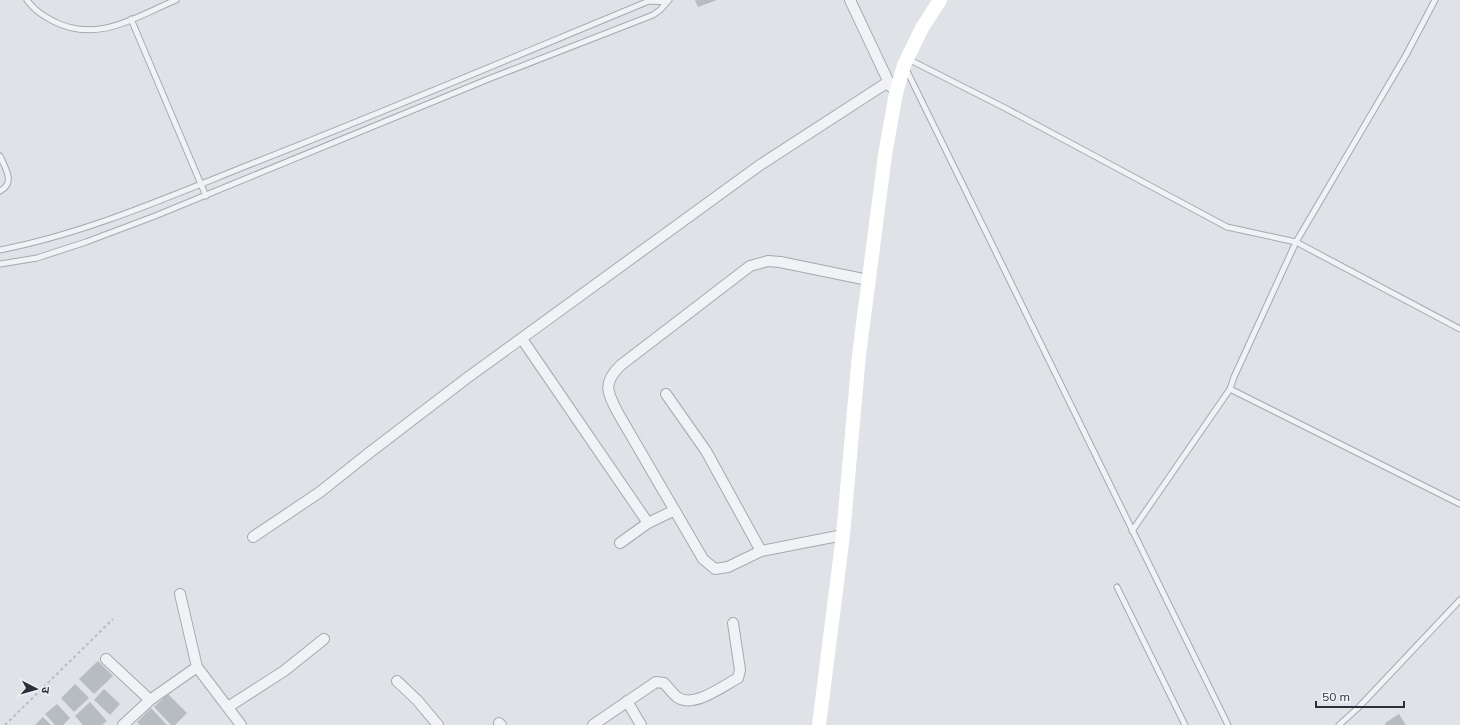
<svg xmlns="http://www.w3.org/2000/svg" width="1460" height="725" viewBox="0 0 1460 725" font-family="Mulish,'Noto Sans Devanagari',sans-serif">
<rect width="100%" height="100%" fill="#dfe2e6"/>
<path fill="#b7bbc2" d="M 695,0 L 717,0 L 698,7 Z
M 98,661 L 113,676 L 94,694 L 79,679 Z
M 75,684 L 89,698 L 74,712 L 61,698 Z
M 104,689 L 120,704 L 110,715 L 94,700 Z
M 168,694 L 187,713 L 175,725 L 171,725 L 154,707 Z
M 90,702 L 107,721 L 102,725 L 83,725 L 75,716 Z
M 57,704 L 70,718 L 63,725 L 55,725 L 45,714 Z
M 151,708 L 167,725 L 140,725 L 137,722 Z
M 1399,714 L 1406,725 L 1386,725 L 1385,723 Z
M 43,717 L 51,725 L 35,725 Z"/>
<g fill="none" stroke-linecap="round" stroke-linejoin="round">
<g stroke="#a5a9af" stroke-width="7">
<path id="lane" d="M 27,0 C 34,10 42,15 53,21 C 97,44 135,17 176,0
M 1435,0 L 1406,55 L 1296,242 L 1234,377 L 1230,389 L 1460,504
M 131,19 L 206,196
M 908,59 L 1005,108 L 1227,227 L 1296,242 L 1460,329
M 906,69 L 1228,725
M 0,156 C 5,168 16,183 0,191
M 0,250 C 87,233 168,197 251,164 C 384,112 516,56 649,1 L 667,2
M 0,264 L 37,258 L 86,242 L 155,216 L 491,78 L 653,15 L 660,10 L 669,0
M 1132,531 L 1230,389
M 1117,587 L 1185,725
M 1339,725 L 1359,707 L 1460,600"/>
</g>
<g stroke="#a5a9af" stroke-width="12">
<path id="street" d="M 850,0 L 891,87
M 522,339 L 648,523
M 666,394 L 706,451 L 761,551
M 843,535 L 761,551 L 728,567 L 715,569 L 703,559 L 618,413 C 607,392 602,383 621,365 L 750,266 L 768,261 L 780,262 L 868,280
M 253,537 L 320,492 L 369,453 L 467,378 L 760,165 L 888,82
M 620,543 L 648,523 L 673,511
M 180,594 L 197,667 L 241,725
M 106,659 L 150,700
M 397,681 L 417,700 L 438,725
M 627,701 L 641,725
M 228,707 L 284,671 L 324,639
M 499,723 L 501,725
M 123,725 L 150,700 L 197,667
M 593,725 L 656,682 L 664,683 C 668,687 672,693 677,697 C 693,709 723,686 738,678 L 740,670 L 733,623"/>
</g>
<path stroke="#b9bcc1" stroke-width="2" stroke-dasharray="3 3" stroke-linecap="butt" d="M 5,725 L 113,619"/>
<use href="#lane" stroke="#f1f2f5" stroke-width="5"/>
<use href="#street" stroke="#f1f2f5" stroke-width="10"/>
<path stroke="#fff" stroke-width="14" d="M 819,725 L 843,535 L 859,355 L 885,155 L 896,93 L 904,65 L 922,28 L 940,0"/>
</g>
<g transform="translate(36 689) rotate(96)" stroke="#eef0f4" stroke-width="3" paint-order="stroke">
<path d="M0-3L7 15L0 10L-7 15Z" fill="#2a303b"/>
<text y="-6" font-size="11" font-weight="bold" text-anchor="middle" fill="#2a303b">उ</text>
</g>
<path d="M1316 701v6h88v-6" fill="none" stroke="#2a303b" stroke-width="2"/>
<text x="1322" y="701" font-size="12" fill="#2a303b" stroke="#eef0f4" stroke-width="3" paint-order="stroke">50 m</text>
</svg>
